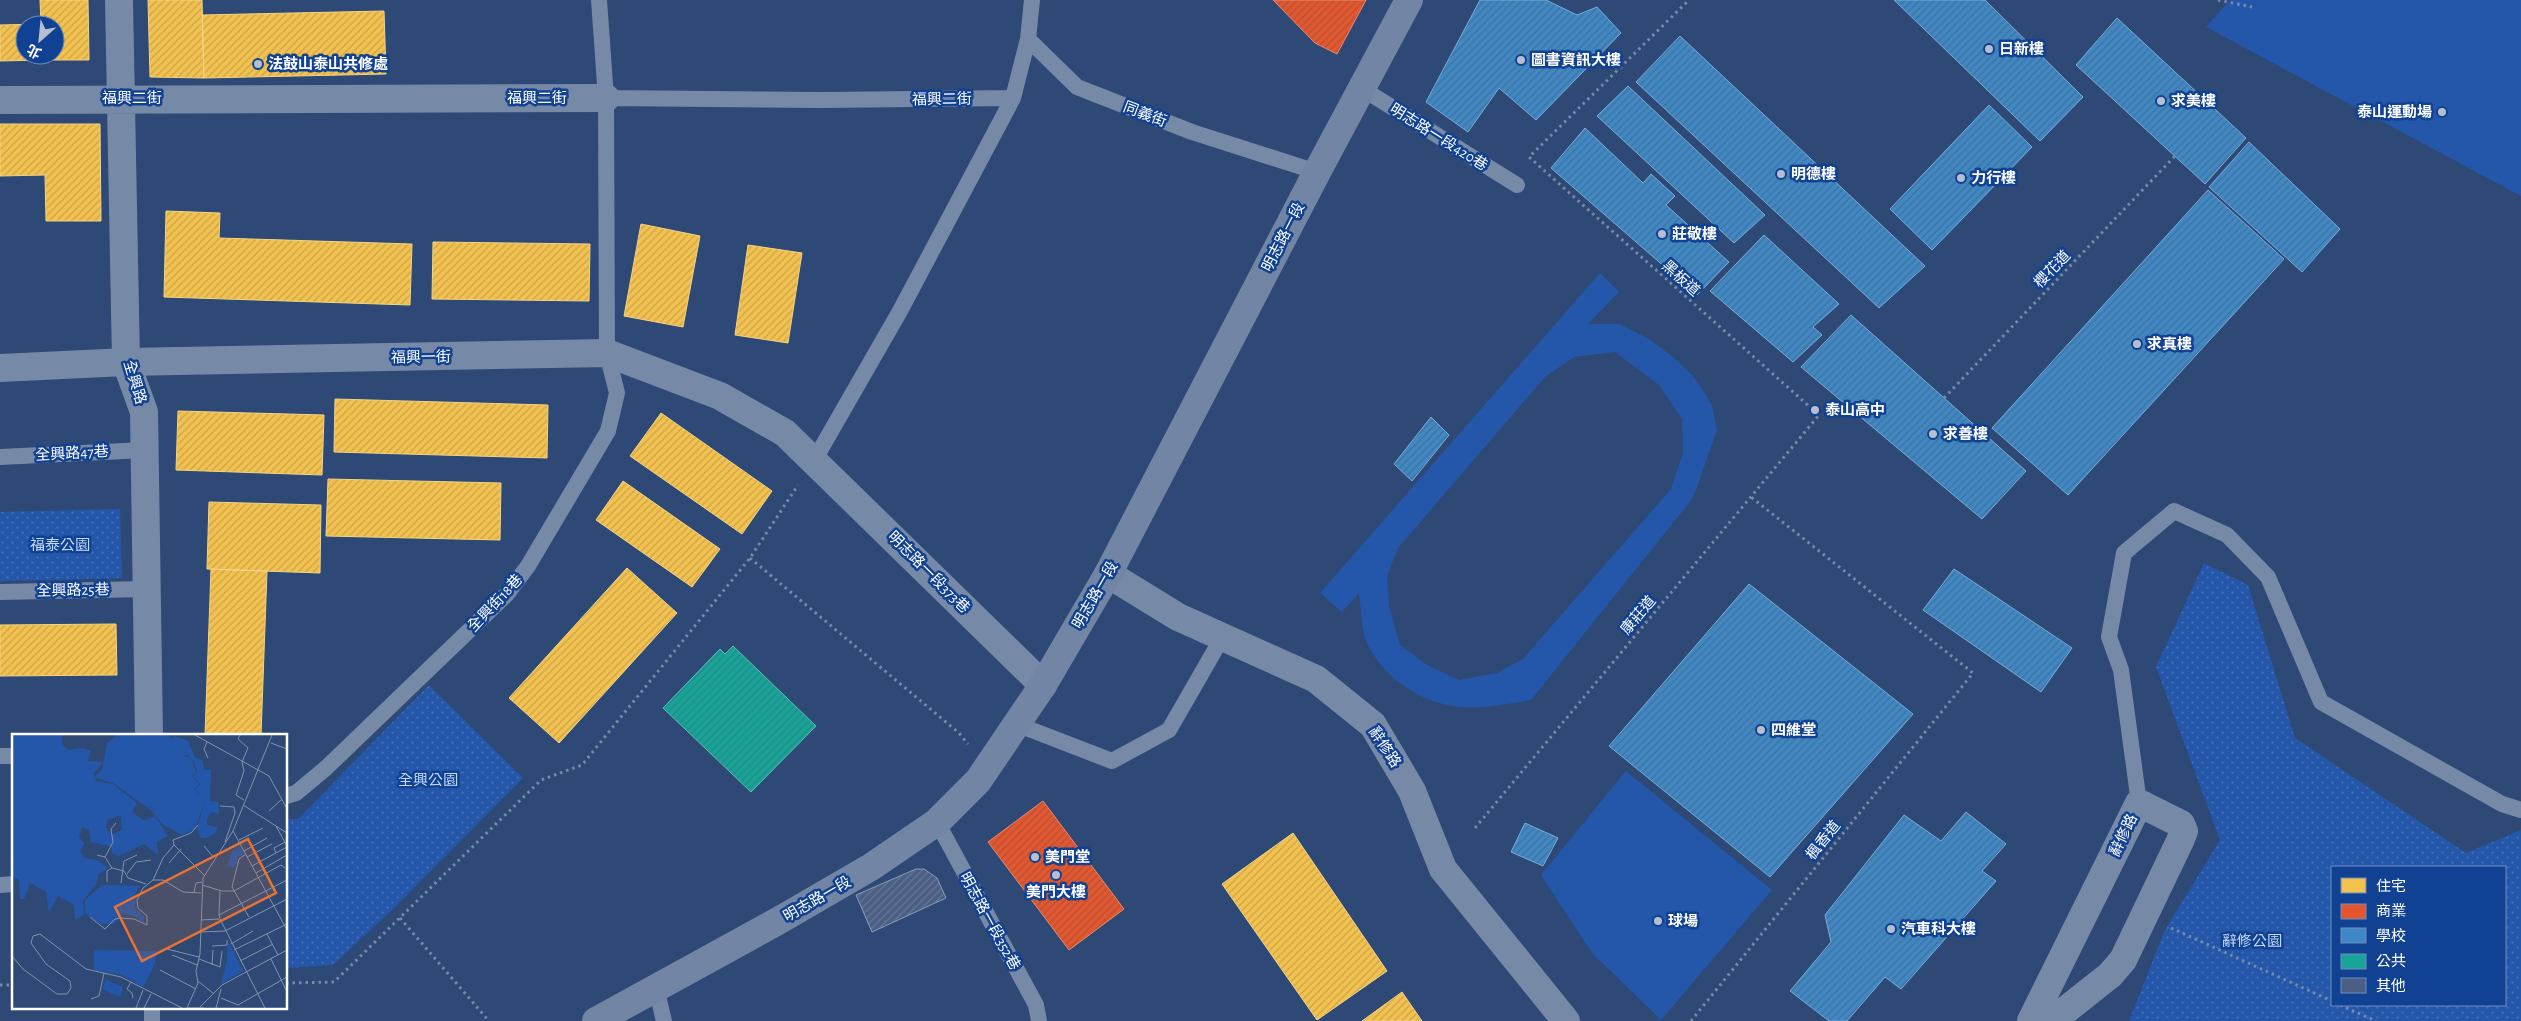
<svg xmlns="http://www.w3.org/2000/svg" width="2521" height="1021" viewBox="0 0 2521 1021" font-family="'Alegreya Sans','Noto Sans TC',sans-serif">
<defs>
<pattern id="park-dots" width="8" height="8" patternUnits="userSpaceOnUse" patternTransform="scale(1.25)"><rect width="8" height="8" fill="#2457aa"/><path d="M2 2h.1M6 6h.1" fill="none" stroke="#4570b7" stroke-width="1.8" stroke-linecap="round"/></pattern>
<pattern id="homes-hatch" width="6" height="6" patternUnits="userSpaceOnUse" patternTransform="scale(1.25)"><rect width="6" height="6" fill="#f2c14e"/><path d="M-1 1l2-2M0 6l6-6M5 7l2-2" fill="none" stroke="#c8a44e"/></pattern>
<pattern id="shops-hatch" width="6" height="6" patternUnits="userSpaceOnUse" patternTransform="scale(1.25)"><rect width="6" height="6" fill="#e4572e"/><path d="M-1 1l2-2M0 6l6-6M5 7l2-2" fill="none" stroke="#af5338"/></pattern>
<pattern id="schools-hatch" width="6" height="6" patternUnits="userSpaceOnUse" patternTransform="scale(1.25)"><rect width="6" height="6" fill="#3f88c5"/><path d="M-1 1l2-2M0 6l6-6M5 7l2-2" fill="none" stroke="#447095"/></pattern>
<pattern id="public-hatch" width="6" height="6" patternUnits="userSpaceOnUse" patternTransform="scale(1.25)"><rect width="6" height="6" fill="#17a398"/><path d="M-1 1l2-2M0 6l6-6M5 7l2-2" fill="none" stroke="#278981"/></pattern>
<pattern id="building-hatch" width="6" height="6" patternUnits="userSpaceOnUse" patternTransform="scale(1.25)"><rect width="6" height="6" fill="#4a5f83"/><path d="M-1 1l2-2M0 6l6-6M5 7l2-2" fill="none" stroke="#657796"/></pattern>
</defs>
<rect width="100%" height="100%" fill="#2e4975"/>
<path fill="url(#park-dots)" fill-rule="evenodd" d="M 120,509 L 122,578 L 0,581 L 0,512 Z
M 2204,563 L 2248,585 L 2295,738 L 2466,853 L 2521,830 L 2521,1021 L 2129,1021 L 2165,930 L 2220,840 L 2156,667 ZM 2505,867 L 2505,1005 L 2332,1005 L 2332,867 Z
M 429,685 L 523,778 L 395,907 L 333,965 L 286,968 L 286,819 L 298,819 Z"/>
<path fill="#2457aa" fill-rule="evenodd" d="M 2230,0 L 2521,0 L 2521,196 L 2206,27 Z
M 1600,273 L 1619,292 L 1588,324 L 1619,324 L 1649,339 L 1672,356 L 1694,377 L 1712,405 L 1717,430 L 1693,498 L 1531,700 C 1503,705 1471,711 1443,704 C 1410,696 1374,668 1364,635 C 1361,622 1361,607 1359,593 L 1342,612 L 1320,593 ZM 1615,352 L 1659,385 L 1682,419 L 1683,453 L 1671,489 L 1523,659 L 1497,673 L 1459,680 L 1427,665 L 1400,645 L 1389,606 L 1387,576 L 1398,548 L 1545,377 L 1574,357 Z
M 1626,771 L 1772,890 L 1661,1020 L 1592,953 L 1541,875 Z"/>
<path fill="url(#homes-hatch)" stroke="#f6d483" d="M 40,0 L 88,0 L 89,60 L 41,60 L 41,55 L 55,55 L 55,25 L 41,25 Z
M 148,0 L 202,0 L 204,78 L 150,77 Z
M 384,11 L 386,74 L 204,78 L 202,15 Z
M 40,24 L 25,25 L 25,55 L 41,55 L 41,60 L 0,61 L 0,25 Z
M 0,124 L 100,124 L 101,221 L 46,221 L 45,175 L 0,176 Z
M 166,211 L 220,213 L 219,238 L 412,244 L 410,305 L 164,297 Z
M 641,224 L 700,236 L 683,327 L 624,316 Z
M 433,242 L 590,244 L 589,301 L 432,299 Z
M 748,245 L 802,253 L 788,343 L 735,335 Z
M 335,399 L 548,405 L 547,458 L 334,452 Z
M 178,411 L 324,415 L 322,475 L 176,470 Z
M 661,413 L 772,491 L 742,534 L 630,456 Z
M 328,479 L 501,483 L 500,540 L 326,536 Z
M 623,481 L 720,549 L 692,587 L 596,520 Z
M 209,502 L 321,505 L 320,573 L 207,569 Z
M 627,568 L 677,613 L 559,743 L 509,698 Z
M 211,569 L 267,571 L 261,735 L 205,735 Z
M 116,624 L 117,675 L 0,676 L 0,625 Z
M 1293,833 L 1387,971 L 1317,1020 L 1222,884 Z
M 1402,992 L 1422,1021 L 1362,1021 Z"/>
<path fill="url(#shops-hatch)" stroke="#ec896d" d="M 1273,0 L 1366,0 L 1337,54 L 1315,43 Z
M 1043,801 L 1124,909 L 1069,950 L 988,842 Z"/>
<path fill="url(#schools-hatch)" stroke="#79acd6" d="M 1480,0 L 1546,0 L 1577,15 L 1597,7 L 1621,33 L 1536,120 L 1499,88 L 1468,132 L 1426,102 Z
M 1894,0 L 1985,0 L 2083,97 L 2040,141 Z
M 2117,18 L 2246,138 L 2205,184 L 2076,65 Z
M 1680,36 L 1925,266 L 1879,308 L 1636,82 Z
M 1628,86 L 1765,215 L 1734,243 L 1597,116 Z
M 1989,105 L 2032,147 L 1932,250 L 1890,209 Z
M 1585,128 L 1643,183 L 1651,174 L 1675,196 L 1666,205 L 1729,262 L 1697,295 L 1551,168 Z
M 2249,142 L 2340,229 L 2302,272 L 2209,187 Z
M 2208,190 L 2284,259 L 2068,495 L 1992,428 Z
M 1764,235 L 1839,304 L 1813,327 L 1822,335 L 1793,362 L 1710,291 Z
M 1851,315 L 2026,471 L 1982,519 L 1801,367 Z
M 1431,417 L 1449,435 L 1412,481 L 1394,464 Z
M 1954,569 L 2072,648 L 2041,692 L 1923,610 Z
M 1749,584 L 1913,714 L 1770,877 L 1609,746 Z
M 1966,812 L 2006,844 L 1982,871 L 1996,881 L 1901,989 L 1885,977 L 1847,1021 L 1829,1021 L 1790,991 L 1831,942 L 1825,915 L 1904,815 L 1941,841 Z
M 1525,823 L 1558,838 L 1543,866 L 1511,852 Z"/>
<path fill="url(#public-hatch)" stroke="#5dbfb7" d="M 733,646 L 816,726 L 751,792 L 663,708 L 720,649 L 725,654 Z"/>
<path fill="url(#building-hatch)" stroke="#8b9cb6" d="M 916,869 L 924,869 L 937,878 L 946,898 L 872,932 L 856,895 Z"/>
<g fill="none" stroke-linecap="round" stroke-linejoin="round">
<path stroke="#768aa8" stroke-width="3" stroke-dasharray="2.5 4" stroke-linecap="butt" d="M 2218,0 L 2252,7
M 1944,398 L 2175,156
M 750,558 L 959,733 L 968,744
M 1475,828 L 1819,415 L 1529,157 L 1689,0
M 400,918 L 489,1021
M 2171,928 L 2332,1001
M 286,983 L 334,982 L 541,780 L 582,765 L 750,558 L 798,485
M 0,985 L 14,985
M 2340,1005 L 2376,1021
M 1691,1021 L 1973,673 L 1751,497"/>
<path stroke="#768aa8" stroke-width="16" d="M 1032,0 L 1028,39 L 1077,87 L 1192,132 L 1317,172
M 1361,88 L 1517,185
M 606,98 L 821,100 L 1013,98 L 1028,39
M 0,457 L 145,450
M 815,459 L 900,311 L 1013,98
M 0,592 L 147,589
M 1016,724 L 1112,761 L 1169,730 L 1223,636
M 0,756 L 14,756
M 286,796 L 296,793 L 326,768 L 507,594 L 528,566 L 608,431 L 617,393 L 607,353 L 606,98 L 599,0
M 2139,803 L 2121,670 L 2109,637 L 2124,553 L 2174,511 L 2227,535 L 2268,577 L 2321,702 L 2502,804 L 2521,810
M 937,822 L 1036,1005 L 1039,1021
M 0,885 L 14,884
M 656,988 L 664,1021
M 152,1007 L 152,1021"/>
<path stroke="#768aa8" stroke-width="28" d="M 119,0 L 126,362 L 144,412 L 149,735
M 0,100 L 606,98
M 0,368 L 126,362 L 607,353 L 720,396 L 785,433 L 1043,685
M 1108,574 L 1178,617 L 1316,679 L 1373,725 L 1412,791 L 1443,869 L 1566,1021
M 2031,1021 L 2139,803 L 2181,824 L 2184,831 L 2180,841 L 2123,960 L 2110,975 L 2052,1021"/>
<path stroke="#7285a4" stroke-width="28" d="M 596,1021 L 778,921 L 871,867 L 937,822 L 978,781 L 1043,685 L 1108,574 L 1317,172 L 1409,0"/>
</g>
<g fill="#b6bfcf" stroke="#114192" stroke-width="2">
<circle cx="1989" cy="49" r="5"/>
<circle cx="1521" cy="60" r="5"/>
<circle cx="258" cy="64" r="5"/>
<circle cx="2161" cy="101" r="5"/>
<circle cx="2442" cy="112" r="5"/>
<circle cx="1781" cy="174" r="5"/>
<circle cx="1961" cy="178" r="5"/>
<circle cx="1662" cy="234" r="5"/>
<circle cx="2137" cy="344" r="5"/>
<circle cx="1815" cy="410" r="5"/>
<circle cx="1933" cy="434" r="5"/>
<circle cx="1761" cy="730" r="5"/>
<circle cx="1035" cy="857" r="5"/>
<circle cx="1056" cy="875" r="5"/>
<circle cx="1658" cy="921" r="5"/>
<circle cx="1891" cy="929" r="5"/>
</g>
<g text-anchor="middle" stroke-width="5" stroke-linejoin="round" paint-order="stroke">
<g font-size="15" font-weight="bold" fill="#fff" stroke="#114192" text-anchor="start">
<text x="1999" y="54">日新樓</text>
<text x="1531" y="65">圖書資訊大樓</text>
<text x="268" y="69">法鼓山泰山共修處</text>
<text x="2171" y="106">求美樓</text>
<text x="2432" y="117" text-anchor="end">泰山運動場</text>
<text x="1791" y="179">明德樓</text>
<text x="1971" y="183">力行樓</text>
<text x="1672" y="239">莊敬樓</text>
<text x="2147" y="349">求真樓</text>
<text x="1825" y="415">泰山高中</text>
<text x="1943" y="439">求善樓</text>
<text x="1771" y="735">四維堂</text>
<text x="1045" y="862">美門堂</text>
<text x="1056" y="897" text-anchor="middle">美門大樓</text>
<text x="1668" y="926">球場</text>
<text x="1901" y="934">汽車科大樓</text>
</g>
<g font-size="15" fill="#fff" stroke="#114192">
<text x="132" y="103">福興二街</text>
<text x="537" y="103">福興二街</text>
<text transform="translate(942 99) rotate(-1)" y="5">福興二街</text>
<text transform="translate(1145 114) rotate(21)" y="5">同義街</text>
<text transform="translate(1439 137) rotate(32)" y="5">明志路一段420巷</text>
<text transform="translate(1283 237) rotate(-63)" y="5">明志路一段</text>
<text transform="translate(2052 269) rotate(-46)" y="5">櫻花道</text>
<text transform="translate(1681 278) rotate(42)" y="5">黑板道</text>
<text transform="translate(421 357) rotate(-1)" y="5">福興一街</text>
<text transform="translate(135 382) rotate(73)" y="5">全興路</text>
<text transform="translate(72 453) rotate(-3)" y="5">全興路47巷</text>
<text transform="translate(929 572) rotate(45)" y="5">明志路一段373巷</text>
<text transform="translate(73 590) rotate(-1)" y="5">全興路25巷</text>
<text transform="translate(1095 595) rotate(-60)" y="5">明志路一段</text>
<text transform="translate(495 603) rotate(-47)" y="5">全興街18巷</text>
<text transform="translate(1638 615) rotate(-50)" y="5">康莊道</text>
<text transform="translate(1385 747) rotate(57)" y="5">辭修路</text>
<text transform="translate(2123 835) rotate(-64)" y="5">辭修路</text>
<text transform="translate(1823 840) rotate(-51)" y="5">楓香道</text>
<text transform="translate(817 899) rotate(-30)" y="5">明志路一段</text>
<text transform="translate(990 921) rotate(61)" y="5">明志路一段352巷</text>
</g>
<g font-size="15" fill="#c5dbfd" stroke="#114192">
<text x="60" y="550">福泰公園</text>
<text x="428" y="785">全興公園</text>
<text x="2252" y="946">辭修公園</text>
</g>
</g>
<g transform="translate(12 734)">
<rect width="275" height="275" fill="#2e4975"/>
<path d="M 0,1 L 50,1 L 50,10 L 56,16 L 71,14 L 79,17 L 76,27 L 91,28 L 82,39 L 84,47 L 101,50 L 125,69 L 120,78 L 127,83 L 132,86 L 143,82 L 156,102 L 145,108 L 146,121 L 132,110 L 107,122 L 100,119 L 100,113 L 79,108 L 77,96 L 70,93 L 67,104 L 73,109 L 68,117 L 73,124 L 87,127 L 96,134 L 87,140 L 84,150 L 71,167 L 72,180 L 63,186 L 62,171 L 46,162 L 37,178 L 34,158 L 18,149 L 12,165 L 8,165 L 7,146 L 0,142 ZM 109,81 L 110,96 L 99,101 L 94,93 L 95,86 Z" fill="#2457aa" fill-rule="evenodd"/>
<path d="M 106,1 L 156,1 L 167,12 L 170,21 L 179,24 L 184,38 L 180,42 L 187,50 L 182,56 L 194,64 L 183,95 L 170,101 L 150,90 L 140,77 L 101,49 L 82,43 L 90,36 L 95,9 Z" fill="#2457aa"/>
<path d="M 162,2 L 176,7 L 183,23 L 191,27 L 192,35 L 199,36 L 198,67 L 206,68 L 207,80 L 200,78 L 195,85 L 195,91 L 205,93 L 204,98 L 195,104 L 189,104 L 185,94 L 194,64 L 183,56 L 188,50 L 181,42 L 185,37 L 182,28 L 176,21 L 170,21 L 160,5 ZM 228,112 L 232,120 L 226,124 L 222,134 L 215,132 L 220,117 ZM 90,151 L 128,152 L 123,160 L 123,174 L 132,182 L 132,189 L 122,182 L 110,180 L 102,190 L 89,190 L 73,179 L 73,166 ZM 216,207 L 231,237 L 209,250 L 215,226 Z" fill="#2457aa"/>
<path d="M 82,216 L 146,217 L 142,232 L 131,253 L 110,241 L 82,236 ZM 94,246 L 111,253 L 108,263 L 90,255 Z" fill="#2457aa"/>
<path fill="none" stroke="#8292ac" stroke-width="1" d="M 183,1 L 257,42 L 275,75M 228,1 L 226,5 L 236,14 L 230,28 L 232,37 L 224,61 L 232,66M 195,8 L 192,15 L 196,24M 259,9 L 275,15M 231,71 L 275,99M 208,72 L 222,73 L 223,79 L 213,108M 257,77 L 269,66M 264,92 L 275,112M 221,97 L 275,196M 227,106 L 251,94M 162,111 L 192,141M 192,112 L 202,124M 232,117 L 255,104M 264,119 L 262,114 L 273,108M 234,120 L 227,125 L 220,153 L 237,183M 85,121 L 93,123 L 100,134 L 112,137 L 116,144 L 134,150M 93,123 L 101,108 L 99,95 L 104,89M 235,123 L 260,110M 157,129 L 169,115M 240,132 L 275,113M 244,139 L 275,121M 115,140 L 124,128 L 139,126M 141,146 L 151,124 L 162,111 L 161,106 L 179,99 L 186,91M 95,148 L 95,137 L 100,134M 109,149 L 112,127 L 125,121M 190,151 L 210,157 L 222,157 L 269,131 L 273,134M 182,158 L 184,149 L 190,148M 207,181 L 208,157M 78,183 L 93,195 L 103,185 L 109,184 L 122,185 L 135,191 L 135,182 L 126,174 L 125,166 L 131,154 L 141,146 L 151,146 L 171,158 L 189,159M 208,184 L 207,181 L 275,146M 189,186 L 208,185 L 253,274M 189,198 L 213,197 L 275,165M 255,200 L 266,221M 219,210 L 241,197M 200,212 L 215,211 L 215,206M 155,215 L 187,223M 222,216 L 275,190M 160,221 L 185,231M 0,222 L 11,235 L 45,260 L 55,260 L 59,254 L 58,247 L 34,230 L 19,209 L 21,202 L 28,200 L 74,235 L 109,243 L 170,274M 187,225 L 208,233 L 210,217M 259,225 L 275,258M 228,227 L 261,210M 200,231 L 201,216M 148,236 L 184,255M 186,247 L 202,260M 119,248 L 115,255 L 120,259 L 121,264M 209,264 L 226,271M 79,265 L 87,262 L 92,239M 226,271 L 275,243M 188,273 L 210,251 L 275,216M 124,274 L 131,256M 132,274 L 139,260M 175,274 L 186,249 L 184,237 L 188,220 L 191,144 L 221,97 L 260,1M 176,274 L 192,274M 204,274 L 209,255"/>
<path fill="#eb7230" fill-opacity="0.15" stroke="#eb7230" stroke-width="2.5" d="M 236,105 L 264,159 L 130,227 L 103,173 Z"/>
<rect width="275" height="275" fill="none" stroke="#fff" stroke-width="2.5"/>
</g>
<rect x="2331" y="866" width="175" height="140" fill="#114192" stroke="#708dbe"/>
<rect x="2341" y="878" width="25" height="15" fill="#f2c14e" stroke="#708dbe"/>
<text x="2376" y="891" font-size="15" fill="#ffffff">住宅</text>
<rect x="2341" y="904" width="25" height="15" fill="#e4572e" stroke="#708dbe"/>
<text x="2376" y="916" font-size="15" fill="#ffffff">商業</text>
<rect x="2341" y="928" width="25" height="15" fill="#3f88c5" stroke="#708dbe"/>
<text x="2376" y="941" font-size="15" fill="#ffffff">學校</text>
<rect x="2341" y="954" width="25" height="15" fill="#17a398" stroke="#708dbe"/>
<text x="2376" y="966" font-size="15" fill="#ffffff">公共</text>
<rect x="2341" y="978" width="25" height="15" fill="#4a5f83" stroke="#708dbe"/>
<text x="2376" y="991" font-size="15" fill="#ffffff">其他</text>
<g transform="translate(40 40) rotate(207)"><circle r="24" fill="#114192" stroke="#708dbe"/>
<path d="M0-4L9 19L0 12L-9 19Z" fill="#b6bfcf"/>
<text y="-8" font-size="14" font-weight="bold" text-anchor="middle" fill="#ffffff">北</text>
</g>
</svg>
